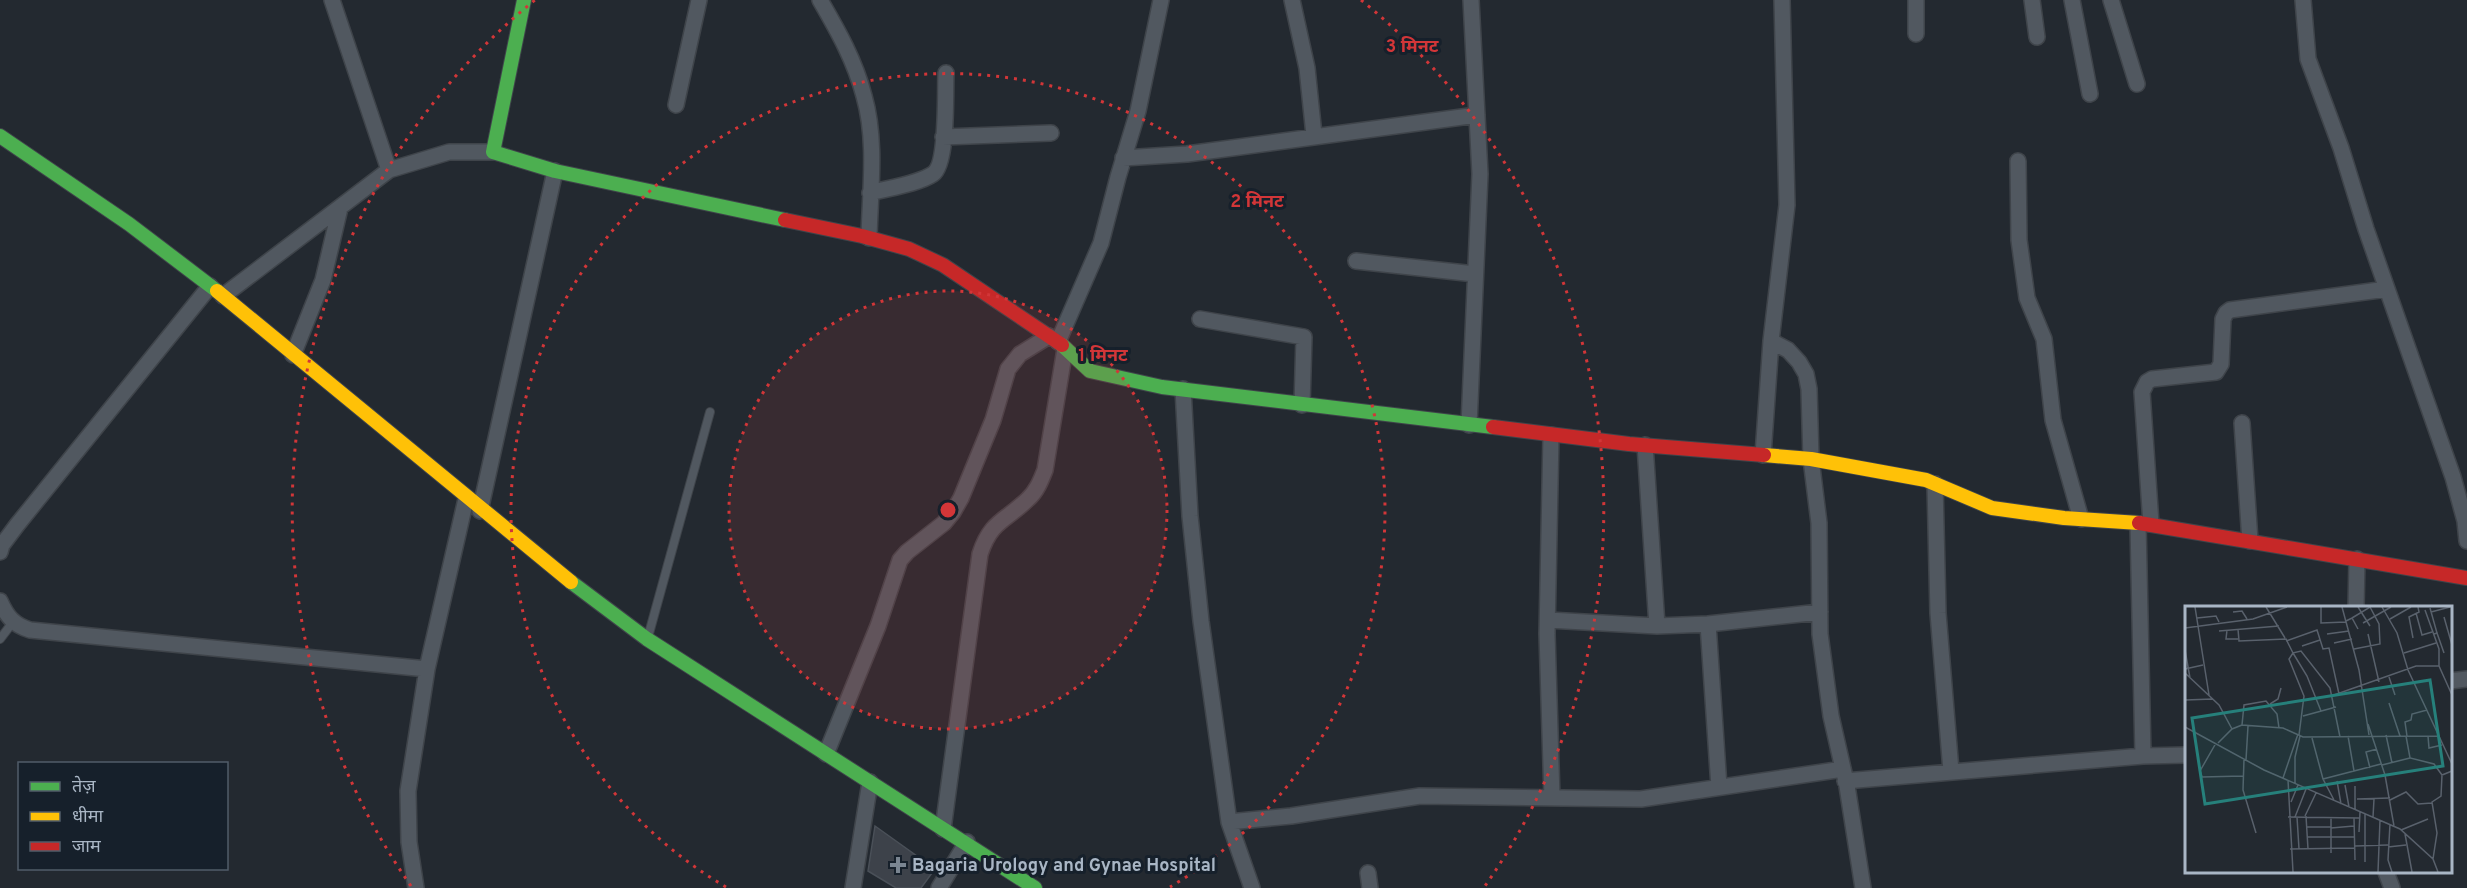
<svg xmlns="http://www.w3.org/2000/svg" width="2467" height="888" viewBox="0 0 2467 888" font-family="Overpass,'Noto Sans Devanagari',sans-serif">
<rect width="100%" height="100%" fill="#232930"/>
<path fill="#3d424a" stroke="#4a5058" stroke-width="1.5" d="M 875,826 L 935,869 L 921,888 L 896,888 L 868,871 Z"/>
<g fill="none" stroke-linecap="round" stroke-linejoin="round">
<g stroke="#3f444a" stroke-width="10">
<path id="lane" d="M 648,637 L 710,412
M 0,639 L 13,622"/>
</g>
<g stroke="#3f444a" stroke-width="18">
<path id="street" d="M 332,0 L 389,170
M 820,0 C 838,31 855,61 864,96 C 877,141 870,192 869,238
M 1292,0 L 1307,68 L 1314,135
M 1916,0 L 1916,34
M 2032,0 L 2037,37
M 2072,0 L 2090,94
M 2111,0 L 2137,84
M 2303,0 L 2308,59 L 2341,148 L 2366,229 L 2453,477 L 2465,521 L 2467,541
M 676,105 L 699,0
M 943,137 L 1051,133
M 1123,158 L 1187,154 L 1477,115
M 2018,161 L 2019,240 L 2027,298 L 2044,339 L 2053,420 L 2081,519
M 870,193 C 888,188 918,184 933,174 C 948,164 945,92 946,73
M 1356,261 L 1475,274
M 223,296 L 389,170 L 449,152 L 493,152
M 1200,319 L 1304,337 L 1302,405
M 1771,341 L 1788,350 L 1799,362 L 1806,374 L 1809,389 L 1811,459 L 1819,523 L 1820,634 L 1831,716 L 1847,786 L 1863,888
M 1058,342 L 1101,243 L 1118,177 L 1138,111 L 1161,0
M 293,355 L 323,280 L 340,208
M 1183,389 L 1190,516 L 1201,621 L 1229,822 L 1252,888
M 2242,423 L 2250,541
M 1469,425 L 1480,174 L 1471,0
M 1551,435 L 1547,634 L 1552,798
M 1645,445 L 1657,626
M 1763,455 L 1771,341 L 1787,205 L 1782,0
M 1935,484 L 1938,613 L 1951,771
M 480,511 L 555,171
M 2138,524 L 2143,756 L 2186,755
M 2151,524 L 2142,392 L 2147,382 L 2152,379 L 2216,372 L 2221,364 L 2223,319 L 2226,313 L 2230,310 L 2387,289
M 0,552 L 2,545 L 17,525 L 210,286
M 0,601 C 7,617 14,625 30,630 L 427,669
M 2356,608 L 2357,559
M 1548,620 L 1657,626 L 1708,624
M 2450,681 L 2467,679
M 826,754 L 878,626 L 900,560 L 907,552 L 944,523 L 953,512 L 961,498 L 993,420 L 1008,369 L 1020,354 L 1049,336
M 1845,781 L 2143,756
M 1719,787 L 1708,624 L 1820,612
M 1229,822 L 1291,816 L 1420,796 L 1641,799 L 1843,769
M 943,829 L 980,554 C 991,520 1006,521 1028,499 C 1037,491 1041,480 1045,470 L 1065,349
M 2386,872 L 2392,888
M 1368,873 L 1370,888
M 416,888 L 409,842 L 408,791 L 427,669 L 466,499
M 853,888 L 870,782
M 939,888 L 967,842"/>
</g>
<g stroke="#3f444a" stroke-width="16">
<path id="fast" d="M 524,0 L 493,152 L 555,171 L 785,220
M 0,136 L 129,224 L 217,291
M 1062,345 L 1090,371 L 1162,387 L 1493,427
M 571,582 L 647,639 L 1035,888"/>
</g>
<g stroke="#3f444a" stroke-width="16">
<path id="slow" d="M 217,291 L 571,582
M 1764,455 L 1811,459 L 1926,480 L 1992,508 L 2064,518 L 2139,523"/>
</g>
<g stroke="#3f444a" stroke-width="16">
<path id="jam" d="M 785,220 L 862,236 L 909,249 L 943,265 L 1062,345
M 1493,427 L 1629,444 L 1764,455
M 2139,523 L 2467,578"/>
</g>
<use href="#lane" stroke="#515860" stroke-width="8"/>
<use href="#street" stroke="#515860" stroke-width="15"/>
<use href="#fast" stroke="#4caf50" stroke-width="14"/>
<use href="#slow" stroke="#ffc107" stroke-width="14"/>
<use href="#jam" stroke="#c62828" stroke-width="14"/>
</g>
<circle cx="948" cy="510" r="219" fill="#d23638" fill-opacity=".12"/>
<g fill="none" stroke="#d23638" stroke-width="3" stroke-dasharray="3 6">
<circle cx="948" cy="510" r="219"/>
<path d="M726 887A437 437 0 1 1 1170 887"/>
<path d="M411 886A656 656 0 0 1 535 0M1361 0A656 656 0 0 1 1485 886"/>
</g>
<path fill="#7a8591" stroke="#16202b" stroke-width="2" d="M895 856h6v6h6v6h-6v6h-6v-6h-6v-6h6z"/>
<g text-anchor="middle" stroke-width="6" stroke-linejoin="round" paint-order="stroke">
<g font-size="18" font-weight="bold" fill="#a9b6c5" stroke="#16202b" text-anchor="start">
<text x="912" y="871">Bagaria Urology and Gynae Hospital</text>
</g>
</g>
<g transform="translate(2185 606)">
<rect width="267" height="267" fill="#232930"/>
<path fill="none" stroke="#59616c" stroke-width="1.5" d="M 10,1 L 24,89M 81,1 L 100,32M 136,1 L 136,17 L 161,16M 157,1 L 174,64 L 184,129M 173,1 L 185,20M 197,1 L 212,27 L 223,64 L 267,158M 245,2 L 252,27 L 249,28M 240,4 L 254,43 L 254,60M 48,6 L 57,5 L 62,13M 246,6 L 265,1M 231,7 L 237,29 L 247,26M 259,11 L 267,39M 12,12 L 31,10 L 34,16M 167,12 L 185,1 L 194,18 L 195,38 L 169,43M 205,13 L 226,1M 161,15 L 167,12 L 173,23M 178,17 L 206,1M 0,22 L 68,13 L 102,1M 53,23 L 54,35 L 101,33 L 108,47 L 116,45 L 145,82 L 155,131M 42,24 L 41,33 L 53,33M 34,25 L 94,20M 252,27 L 259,47M 142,28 L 164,25M 183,28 L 194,76M 228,32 L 224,11 L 234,6 L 233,1M 101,35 L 132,24 L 138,43 L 144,42 L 154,88M 149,37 L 167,33M 117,40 L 135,34M 0,44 L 5,72M 108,47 L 104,53 L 119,90 L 114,129M 108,47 L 122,70 L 136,105M 219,47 L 251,37M 0,63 L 18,59M 0,67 L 34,99 L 47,123M 204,71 L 210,89M 149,89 L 231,60 L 254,60 L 267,89M 0,94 L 28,93M 204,97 L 215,130M 85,98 L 93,93 L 96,82M 118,110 L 151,101M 183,118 L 200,169 L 209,220M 0,121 L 79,164 L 215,223 L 248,253 L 253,266M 94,122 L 92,108 L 81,95 L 59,99 L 57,119 L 98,122 L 118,131 L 254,130M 201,129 L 207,157M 163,130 L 169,165M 221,130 L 225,152 L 249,158 L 257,169 L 267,165M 222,130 L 220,116 L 226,114 L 227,108 L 242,104M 243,130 L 244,142 L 257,139M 127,132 L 138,173 L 149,194M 31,137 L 15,165 L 17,171 L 58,170M 33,137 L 47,123 L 57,119M 59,153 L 58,184 L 71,227M 61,154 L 63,120M 197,159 L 225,152M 185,162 L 181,146 L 192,143M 98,172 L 113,128M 138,173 L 196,158M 103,174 L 108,266M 152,175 L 156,198M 110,178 L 110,151 L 115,130M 160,179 L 164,201M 172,193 L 205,192M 205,194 L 221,186 L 233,198 L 247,197M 106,196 L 113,179M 170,203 L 170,180M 180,208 L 180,256M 120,210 L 131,187M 121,210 L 123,243M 103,211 L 174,212M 110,211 L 121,183M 112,211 L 114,243M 146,211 L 146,247M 188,211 L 189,193M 169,212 L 170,254M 205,218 L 203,254 L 207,266M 122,221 L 146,221M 146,222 L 169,220M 216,224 L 243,213M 174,226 L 175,206M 220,228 L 227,266M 122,231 L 169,231M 170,240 L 203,239M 203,241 L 221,239M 105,243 L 170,242M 248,253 L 252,227 L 247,196 L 256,190 L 257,169M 193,266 L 195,214"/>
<path fill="#26807b" fill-opacity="0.15" stroke="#26807b" stroke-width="3" d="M 245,74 L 258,160 L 20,198 L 7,112 Z"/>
<rect width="267" height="267" fill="none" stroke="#a9b6c5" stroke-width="3"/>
</g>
<circle cx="948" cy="510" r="9" fill="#d23638" stroke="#16202b" stroke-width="3"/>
<g font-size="18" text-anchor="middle" font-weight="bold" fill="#d23638" stroke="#16202b" stroke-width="6" stroke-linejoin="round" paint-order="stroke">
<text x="1412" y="52">3 मिनट</text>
<text x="1257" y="207">2 मिनट</text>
<text x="1103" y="361">1 मिनट</text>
</g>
<rect x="18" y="762" width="210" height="108" fill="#16202b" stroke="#515c69" stroke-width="1.5"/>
<rect x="30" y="782" width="30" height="9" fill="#4caf50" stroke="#515c69" stroke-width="1.5"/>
<text x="72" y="792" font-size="18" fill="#a9b6c5">तेज़</text>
<rect x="30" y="812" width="30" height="9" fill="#ffc107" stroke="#515c69" stroke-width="1.5"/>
<text x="72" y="822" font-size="18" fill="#a9b6c5">धीमा</text>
<rect x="30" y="842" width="30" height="9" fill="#c62828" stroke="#515c69" stroke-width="1.5"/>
<text x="72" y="852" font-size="18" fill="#a9b6c5">जाम</text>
</svg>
